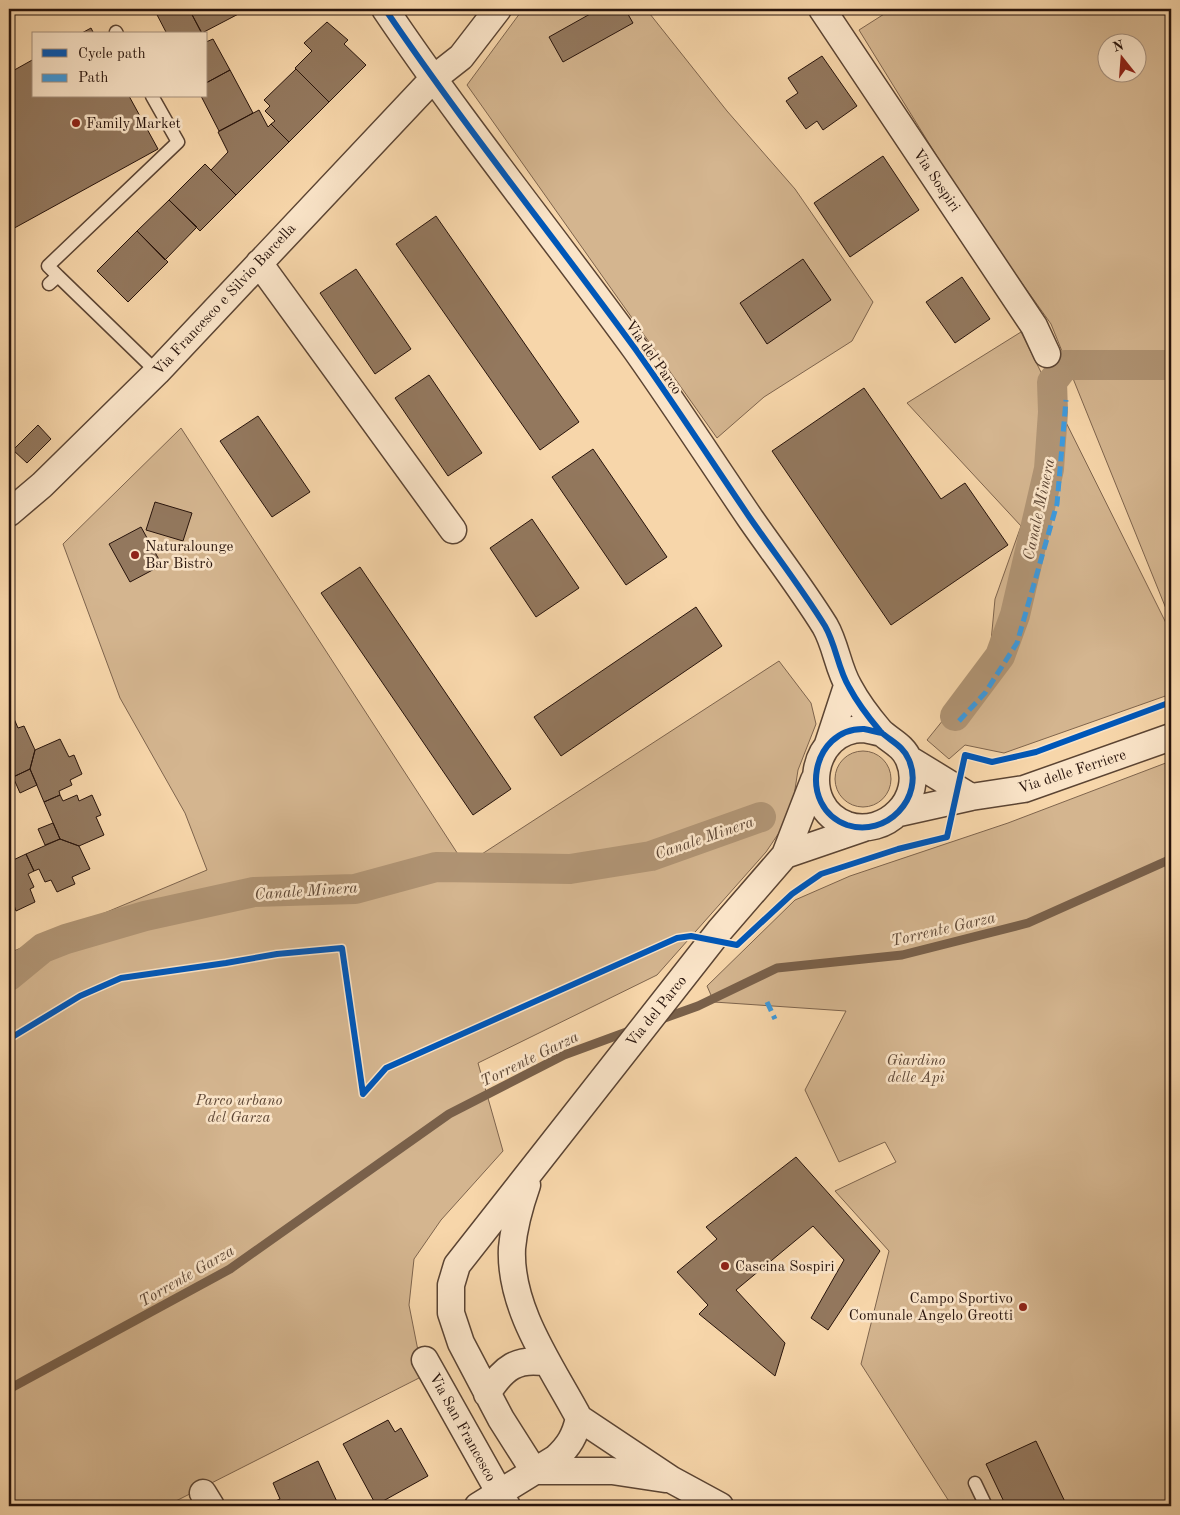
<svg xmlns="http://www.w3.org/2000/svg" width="1180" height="1515" viewBox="0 0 1180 1515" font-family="'Old Standard TT',serif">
<rect width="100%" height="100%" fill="#f7d6aa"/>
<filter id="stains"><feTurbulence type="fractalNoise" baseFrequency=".004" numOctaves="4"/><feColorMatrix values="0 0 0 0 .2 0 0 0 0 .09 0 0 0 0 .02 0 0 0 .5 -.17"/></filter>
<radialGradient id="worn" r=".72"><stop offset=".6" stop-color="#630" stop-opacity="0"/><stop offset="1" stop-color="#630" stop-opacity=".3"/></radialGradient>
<path fill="#d4b58f" stroke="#7e644d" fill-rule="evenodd" d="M 523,9 L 646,9 L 727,111 L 795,189 L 873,302 L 852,341 L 764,397 L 717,438 L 467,85 Z
M 892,9 L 1171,9 L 1171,621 L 1051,324 L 972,213 L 859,30 ZM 1108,42 L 1138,42 L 1138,72 L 1108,72 Z
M 1021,332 L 1171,633 L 1171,694 L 1004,753 L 965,745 L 949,759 L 927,740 L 989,663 L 995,599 L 1021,526 L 907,403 Z
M 181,428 L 465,865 L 779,661 L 811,703 L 816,724 L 798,770 L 791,815 L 766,852 L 657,975 L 478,1063 L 503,1151 L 441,1220 L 414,1259 L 409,1305 L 423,1376 L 166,1506 L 9,1506 L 9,953 L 207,870 L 185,813 L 120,698 L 63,544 Z
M835 779a28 28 0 1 1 56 0a28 28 0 1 1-56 0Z
M 1171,761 L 1171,1506 L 952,1506 L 861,1364 L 889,1251 L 835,1191 L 896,1162 L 885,1142 L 839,1162 L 805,1090 L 846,1011 L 714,1002 L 707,986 L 795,900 L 850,876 L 1008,823 Z"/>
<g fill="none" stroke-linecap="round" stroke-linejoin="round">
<path stroke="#79604a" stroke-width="9" d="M 659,1020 L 698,1006 L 777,968 L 902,955 L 1028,923 L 1171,859
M 9,1389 L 230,1269 L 449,1114 L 564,1055 L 632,1030"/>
<path stroke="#b09474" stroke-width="30" d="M 955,716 L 1000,656 L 1015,615 L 1049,469 L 1053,412 L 1052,382 L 1065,365 L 1171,365
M 9,976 L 43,948 L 66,939 L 145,916 L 254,892 L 355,889 L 436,867 L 570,869 L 651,856 L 761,817"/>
</g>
<path fill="#93785e" stroke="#27130b" d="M 154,9 L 189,9 L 202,34 L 167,34 Z
M 189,9 L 248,9 L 202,33 Z
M 599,9 L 625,9 L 633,23 L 563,62 L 549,37 Z
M 327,22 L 348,40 L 344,44 L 366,65 L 329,102 L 295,68 L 312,51 L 304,43 Z
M 91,28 L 94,34 L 80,34 Z
M 213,39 L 230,70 L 206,83 L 206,42 Z
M 822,56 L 857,106 L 823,130 L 817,121 L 806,129 L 786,101 L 798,93 L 788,78 Z
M 34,59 L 34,96 L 129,96 L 158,149 L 9,231 L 9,73 Z
M 296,69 L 329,102 L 289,142 L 271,124 L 275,121 L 265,111 L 270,106 L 264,100 Z
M 230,70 L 253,113 L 219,131 L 201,96 L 206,96 L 206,83 Z
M 259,110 L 268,127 L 271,124 L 289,142 L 236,195 L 211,170 L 228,152 L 218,132 Z
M 883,156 L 919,210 L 850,257 L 814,203 Z
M 205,164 L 236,195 L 200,231 L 169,200 Z
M 169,200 L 197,227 L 165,260 L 137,231 Z
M 436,216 L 579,422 L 540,450 L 396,244 Z
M 137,231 L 168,262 L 128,302 L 97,271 Z
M 803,259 L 831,300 L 767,344 L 740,303 Z
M 356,269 L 411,349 L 375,374 L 320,293 Z
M 962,277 L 990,319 L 955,343 L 926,302 Z
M 429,375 L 482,453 L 448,476 L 395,398 Z
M 864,388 L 941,499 L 965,483 L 1008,545 L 891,625 L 772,451 Z
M 258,416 L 310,492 L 272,517 L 220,441 Z
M 38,425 L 51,439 L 27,463 L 13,450 Z
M 593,449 L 667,557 L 626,585 L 552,477 Z
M 155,502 L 192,513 L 183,541 L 146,530 Z
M 532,519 L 579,588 L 536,617 L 490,548 Z
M 141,527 L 162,565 L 130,582 L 109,544 Z
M 360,567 L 511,789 L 473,815 L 321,593 Z
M 696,607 L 722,646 L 561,756 L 534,717 Z
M 12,714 L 18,728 L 24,726 L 35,750 L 30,769 L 9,779 L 9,716 Z
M 60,739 L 69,757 L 74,755 L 82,774 L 70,780 L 72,785 L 59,791 L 60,795 L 44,802 L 30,769 L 35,750 Z
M 30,769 L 37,785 L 20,793 L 13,777 Z
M 60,795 L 63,801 L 77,795 L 79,801 L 92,795 L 101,815 L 96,817 L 104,835 L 79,846 L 60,839 L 44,802 Z
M 53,823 L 60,839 L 45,845 L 38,829 Z
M 60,839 L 79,846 L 90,869 L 72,877 L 75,884 L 57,892 L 51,880 L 45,882 L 39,869 L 34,871 L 26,854 Z
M 26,854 L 34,871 L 28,874 L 34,887 L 30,889 L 35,902 L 16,911 L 14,905 L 9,908 L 9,862 Z
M 796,1157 L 880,1251 L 828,1330 L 811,1318 L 844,1260 L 813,1226 L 736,1290 L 785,1343 L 775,1376 L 699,1314 L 708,1305 L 677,1272 L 717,1239 L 706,1227 Z
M 388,1420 L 395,1432 L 401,1428 L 428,1476 L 376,1505 L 343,1444 Z
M 1036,1441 L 1067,1506 L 1006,1506 L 986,1464 Z
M 318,1461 L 339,1506 L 273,1506 L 271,1503 L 280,1499 L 273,1483 Z"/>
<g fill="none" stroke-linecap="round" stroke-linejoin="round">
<g stroke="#5b4433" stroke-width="15">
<path id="lane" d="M 116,32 L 117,34
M 58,276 L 48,266 L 178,142 L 152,96
M 49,284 L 58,276 L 157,372
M 975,1483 L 986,1506"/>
</g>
<g stroke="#5b4433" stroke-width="29">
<path id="street" d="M 385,9 C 464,126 553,236 636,350 C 675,405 712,462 750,518 C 775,554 802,589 825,626 C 836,645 838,669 849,687 C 857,702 869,718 880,731 C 890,741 903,745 909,760 C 925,798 886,838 847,825 C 797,807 811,728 864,729 C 870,730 876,732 882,733
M 822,9 L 1034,326 L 1047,354
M 259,263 L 453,530
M 9,513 L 42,485 L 157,372 L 433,79 L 461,57 L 498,9
M 828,744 L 847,686
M 909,759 L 971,797
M 899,813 L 971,797 L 1024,789 L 1171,737
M 785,855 L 864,828
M 425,1360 L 507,1506
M 487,1394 C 503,1368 517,1357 548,1363
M 579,1418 L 672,1480 L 720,1506
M 534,1471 L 501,1419 L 461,1343 L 451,1313 L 451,1285 L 457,1265 L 720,930 L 785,855 L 814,780
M 535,1471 L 612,1471 L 665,1479
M 203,1493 L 211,1506
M 478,1506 L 556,1458 C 569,1446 575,1436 579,1418 C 552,1367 509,1309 512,1248 C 514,1226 520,1205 527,1185"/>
</g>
<use href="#lane" stroke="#fae4c8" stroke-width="12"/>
<use href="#street" stroke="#fae4c8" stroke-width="26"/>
<path stroke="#3d9ade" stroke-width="5" stroke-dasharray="10 5" stroke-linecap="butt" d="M 959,721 L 985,693 L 1017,643 L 1057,504 L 1066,400
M 767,1002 L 775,1019"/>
<g stroke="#fae4c8" stroke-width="9">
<path id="cycleway" d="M 385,9 C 464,126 553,236 636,350 C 675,405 712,462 750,518 C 775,554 802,589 825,626 C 836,645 838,669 849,687 C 857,702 869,718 880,731 C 890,741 903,745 909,760 C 925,798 886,838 847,825 C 797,807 811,728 864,729 C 870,730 876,732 882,733
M 9,1039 L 80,996 L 121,978 L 226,963 L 277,954 L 342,948 L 363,1094
M 363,1094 L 386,1068 L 677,938 L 691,936 L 737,945 L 792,894 L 821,874 L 898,849 L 947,837 L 965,755 L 992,762 L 1036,752 L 1171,702"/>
</g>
<use href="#cycleway" stroke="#0057b8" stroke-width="6"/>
</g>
<g fill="#8f2418" stroke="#fae4c8" stroke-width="2">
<circle cx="76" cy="123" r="5"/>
<circle cx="135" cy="555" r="5"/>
<circle cx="725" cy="1266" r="5"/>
<circle cx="1023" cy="1307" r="5"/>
</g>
<g text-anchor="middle" stroke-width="5" stroke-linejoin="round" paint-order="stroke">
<g font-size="15" fill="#27130b" stroke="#fae4c8" text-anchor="start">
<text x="86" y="128">Family Market</text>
<text x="145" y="551">Naturalounge<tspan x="145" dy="17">Bar Bistrò</tspan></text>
<text x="735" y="1271">Cascina Sospiri</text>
<text x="1013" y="1303" text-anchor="end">Campo Sportivo<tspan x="1013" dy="17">Comunale Angelo Greotti</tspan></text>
</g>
<g font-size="15" fill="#27130b" stroke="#fae4c8">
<text transform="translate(937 180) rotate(56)" y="5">Via Sospiri</text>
<text transform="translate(224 299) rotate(-47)" y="5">Via Francesco e Silvio Barcella</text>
<text transform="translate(654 357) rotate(55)" y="5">Via del Parco</text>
<text transform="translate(1072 771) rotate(-18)" y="5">Via delle Ferriere</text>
<text transform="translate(656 1011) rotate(-51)" y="5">Via del Parco</text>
<text transform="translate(463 1427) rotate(61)" y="5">Via San Francesco</text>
</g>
<g font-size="15" font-style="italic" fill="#5b4433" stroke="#fae4c8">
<text x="916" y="1065">Giardino<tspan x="916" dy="17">delle Api</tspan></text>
<text x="239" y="1105">Parco urbano<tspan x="239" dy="17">del Garza</tspan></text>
</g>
<g font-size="16" font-style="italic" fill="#5e4735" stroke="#fae4c8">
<text transform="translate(1038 509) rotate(-78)" y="6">Canale Minera</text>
<text transform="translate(704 837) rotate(-19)" y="6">Canale Minera</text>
<text transform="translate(306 890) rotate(-4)" y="6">Canale Minera</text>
<text transform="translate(943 928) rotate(-13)" y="6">Torrente Garza</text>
<text transform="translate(529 1058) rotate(-26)" y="6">Torrente Garza</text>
<text transform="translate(186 1275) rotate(-30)" y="6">Torrente Garza</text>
</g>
</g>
<rect width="1180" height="1515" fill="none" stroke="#f7d6aa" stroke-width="30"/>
<rect x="10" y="10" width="1160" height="1495" fill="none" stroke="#27130b" stroke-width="2.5"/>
<rect x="15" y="15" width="1150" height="1485" fill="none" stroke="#27130b"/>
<rect x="32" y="32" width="175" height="65" fill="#fae4c8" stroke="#a6907c"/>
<rect x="42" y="49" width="25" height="8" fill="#0057b8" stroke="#a6907c"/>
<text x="78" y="58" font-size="15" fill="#27130b">Cycle path</text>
<rect x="42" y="74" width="25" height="8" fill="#3d9ade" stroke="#a6907c"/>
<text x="78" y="82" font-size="15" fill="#27130b">Path</text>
<g transform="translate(1122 58) rotate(343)"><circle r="24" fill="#fae4c8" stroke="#a6907c"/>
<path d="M0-4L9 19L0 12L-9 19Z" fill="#8f2418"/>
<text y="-8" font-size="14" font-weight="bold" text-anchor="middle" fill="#27130b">N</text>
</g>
<rect width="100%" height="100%" filter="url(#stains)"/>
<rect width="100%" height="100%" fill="url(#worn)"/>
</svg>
